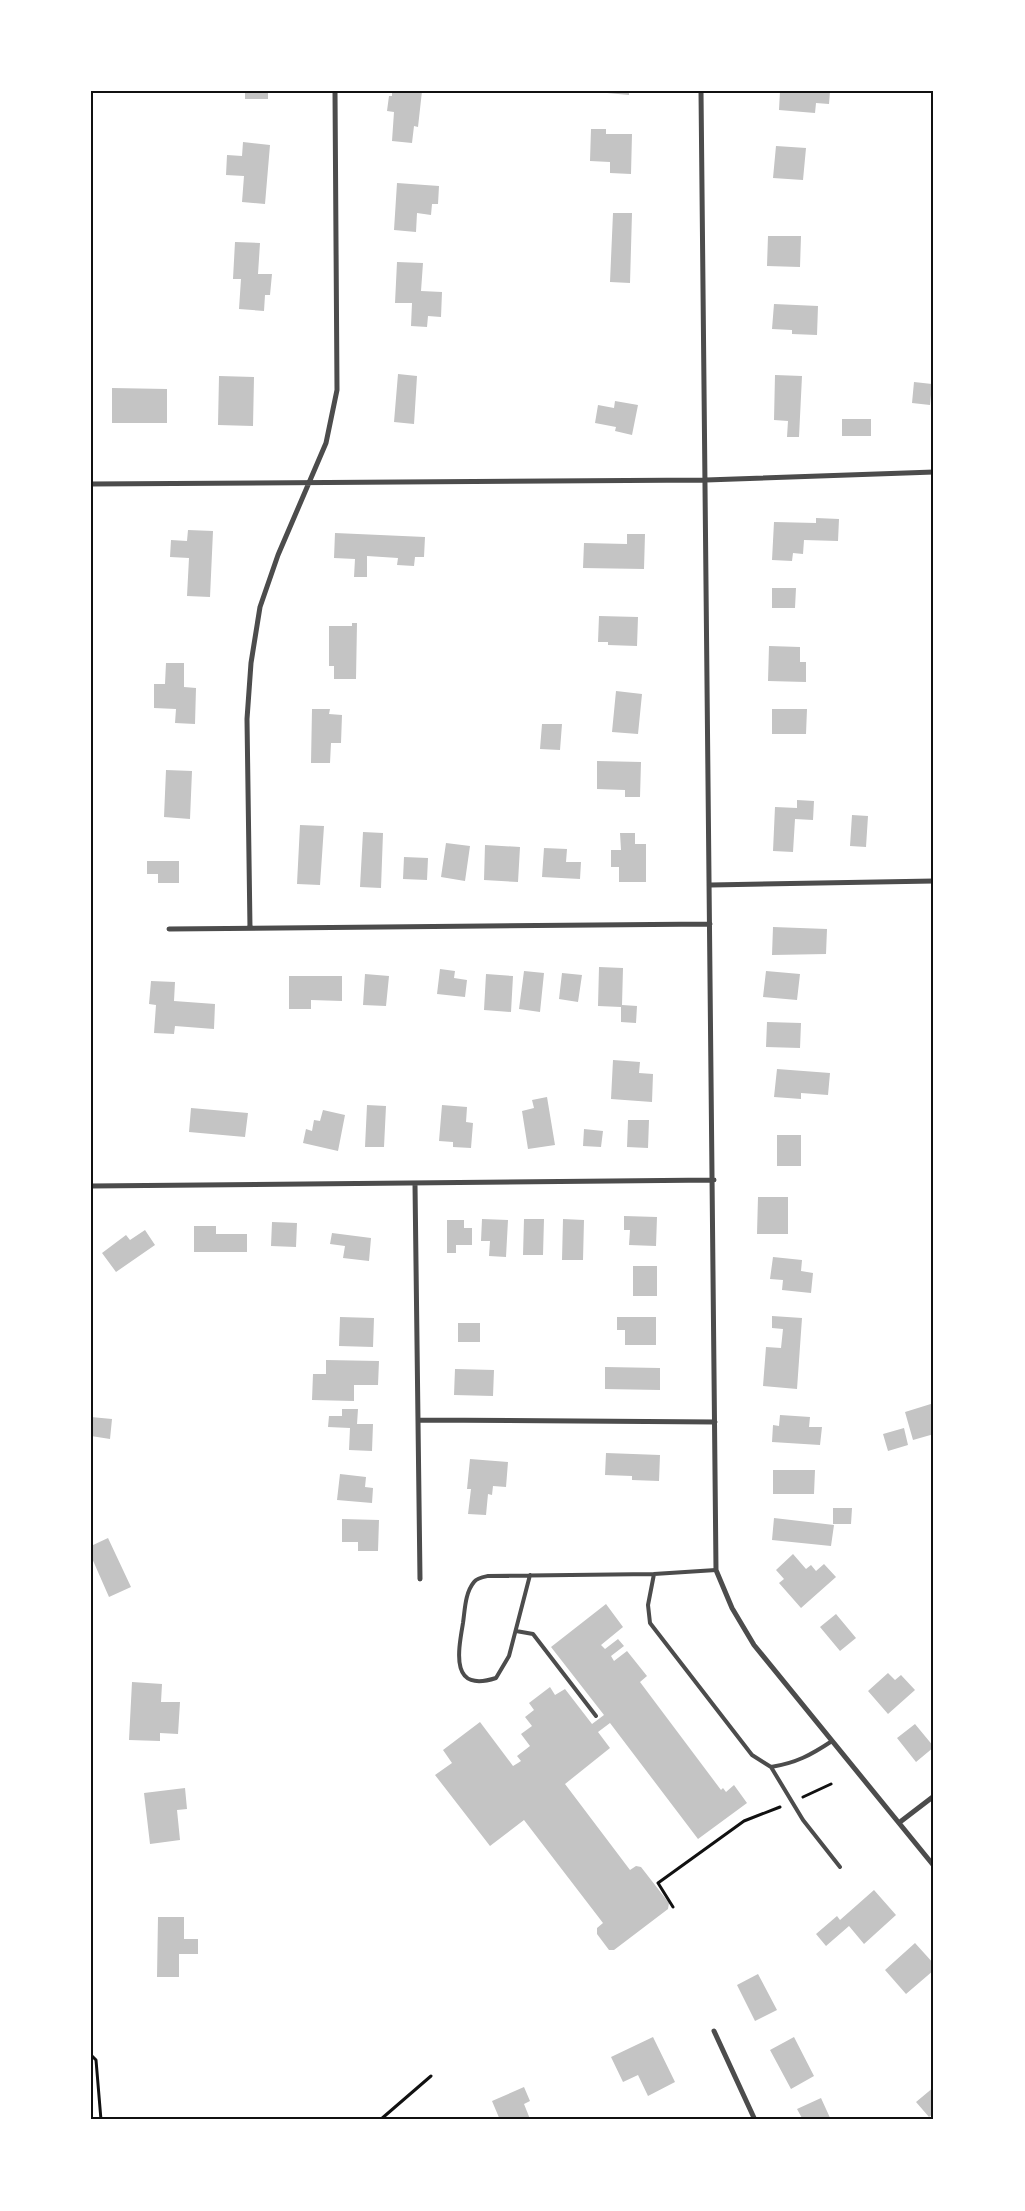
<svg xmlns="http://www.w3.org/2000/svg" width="1025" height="2211" viewBox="0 0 1025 2211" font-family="Karla,sans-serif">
<rect width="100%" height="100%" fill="#fff"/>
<path fill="#c4c4c4" d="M 245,91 L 268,91 L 268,99 L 245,99 Z
M 392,91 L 422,91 L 418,127 L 414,126 L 412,143 L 392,141 L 394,112 L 387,111 L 389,96 L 392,96 Z
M 607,91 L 629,91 L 629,95 L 607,93 Z
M 780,91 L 830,91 L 829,104 L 816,103 L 815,113 L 779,110 Z
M 591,129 L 606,129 L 606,134 L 632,134 L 631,174 L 610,173 L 610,162 L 590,161 Z
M 243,142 L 270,145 L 265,204 L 242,202 L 244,176 L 226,175 L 227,155 L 242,156 Z
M 776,146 L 806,148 L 803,180 L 773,178 Z
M 397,183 L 439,186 L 438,204 L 432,204 L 431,215 L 417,213 L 416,232 L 394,230 Z
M 613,213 L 632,213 L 630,283 L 610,282 Z
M 768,236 L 801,236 L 800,267 L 767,266 Z
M 235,242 L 260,243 L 258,274 L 272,274 L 270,295 L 265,295 L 264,311 L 239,309 L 241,279 L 233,279 Z
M 397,262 L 423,263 L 421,291 L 442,292 L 441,317 L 428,316 L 427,327 L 411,326 L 412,303 L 395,303 Z
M 774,304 L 818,306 L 817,335 L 792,334 L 792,330 L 772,329 Z
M 398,374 L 417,376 L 414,424 L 394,422 Z
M 775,375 L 802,376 L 799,437 L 787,437 L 788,421 L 774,420 Z
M 219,376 L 254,377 L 253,426 L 218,425 Z
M 914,382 L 932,384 L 930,405 L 912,403 Z
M 112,388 L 167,389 L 167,423 L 112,423 Z
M 615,401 L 638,405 L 632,435 L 615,431 L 616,427 L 595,423 L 598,405 L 614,408 Z
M 842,419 L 871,419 L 871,436 L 842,436 Z
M 816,518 L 839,519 L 838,541 L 804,540 L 803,554 L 793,553 L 792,561 L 772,560 L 774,522 L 816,523 Z
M 188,530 L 213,531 L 210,597 L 187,596 L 189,558 L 170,557 L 171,540 L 187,541 Z
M 335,533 L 425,537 L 424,557 L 415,557 L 414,566 L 397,565 L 398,558 L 367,556 L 367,577 L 354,577 L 355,559 L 334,558 Z
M 627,534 L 645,534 L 644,569 L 583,568 L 584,543 L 627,544 Z
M 772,588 L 796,588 L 795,608 L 772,608 Z
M 599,616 L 638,617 L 637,646 L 608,645 L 608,642 L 598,642 Z
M 352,623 L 357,623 L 356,679 L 334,679 L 334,666 L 329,666 L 329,626 L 352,626 Z
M 769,646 L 800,647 L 800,662 L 806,662 L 806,682 L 768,681 Z
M 166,663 L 184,663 L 184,687 L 196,688 L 195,724 L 175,723 L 176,709 L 154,708 L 154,684 L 165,684 Z
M 616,691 L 642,694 L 638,734 L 612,732 Z
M 312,709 L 330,709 L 329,714 L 342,715 L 341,743 L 331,743 L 330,763 L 311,763 Z
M 772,709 L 807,709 L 806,734 L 772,734 Z
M 542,724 L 562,724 L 560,750 L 540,749 Z
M 597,761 L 641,762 L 640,797 L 625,797 L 625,790 L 597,789 Z
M 166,770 L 192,771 L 190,819 L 164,817 Z
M 797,800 L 814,801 L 813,820 L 795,819 L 793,852 L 773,851 L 775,807 L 797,808 Z
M 852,815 L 868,816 L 866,847 L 850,846 Z
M 300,825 L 324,826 L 320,885 L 297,884 Z
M 363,832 L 383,833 L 381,888 L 360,887 Z
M 620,833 L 635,833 L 635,844 L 646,844 L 646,882 L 619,882 L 619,867 L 611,867 L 611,850 L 621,850 Z
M 446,843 L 470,846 L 465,881 L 441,877 Z
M 485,845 L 520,847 L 518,882 L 484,880 Z
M 544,848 L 567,849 L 566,862 L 581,862 L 580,879 L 542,877 Z
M 404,857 L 428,858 L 427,880 L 403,879 Z
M 147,861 L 179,861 L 179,883 L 158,883 L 158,874 L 147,874 Z
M 773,927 L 827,929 L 826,954 L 772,955 Z
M 599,967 L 623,968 L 622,1005 L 637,1006 L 636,1023 L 621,1022 L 621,1007 L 598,1006 Z
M 440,969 L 455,971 L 454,978 L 467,980 L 465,997 L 437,994 Z
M 524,971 L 544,973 L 540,1012 L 519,1009 Z
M 766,971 L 800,974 L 797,1000 L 763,997 Z
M 562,973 L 582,975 L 578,1002 L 559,999 Z
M 365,974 L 389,976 L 386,1006 L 363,1005 Z
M 486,974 L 513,976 L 511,1012 L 484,1010 Z
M 289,976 L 342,976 L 342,1001 L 311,1000 L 311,1009 L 289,1009 Z
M 151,981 L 175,982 L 174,1001 L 215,1004 L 214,1029 L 175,1026 L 174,1034 L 154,1033 L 156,1005 L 149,1004 Z
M 767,1022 L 801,1023 L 800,1048 L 766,1047 Z
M 613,1060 L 640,1062 L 639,1073 L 653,1074 L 652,1102 L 611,1099 Z
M 777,1069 L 830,1073 L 828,1095 L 801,1093 L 801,1099 L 774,1097 Z
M 547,1097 L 555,1145 L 528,1149 L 522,1111 L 534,1108 L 532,1100 Z
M 367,1105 L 386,1106 L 384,1147 L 365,1147 Z
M 442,1105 L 467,1107 L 466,1122 L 473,1123 L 471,1148 L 453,1147 L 453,1142 L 439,1141 Z
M 191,1108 L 248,1113 L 245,1137 L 189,1132 Z
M 323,1110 L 345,1115 L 338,1151 L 303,1143 L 306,1129 L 312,1131 L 314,1120 L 320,1121 Z
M 628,1120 L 649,1120 L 648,1148 L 627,1147 Z
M 584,1129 L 603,1131 L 601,1147 L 583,1146 Z
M 777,1135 L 801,1135 L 801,1166 L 777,1166 Z
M 758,1197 L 788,1197 L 788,1234 L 757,1234 Z
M 624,1216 L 657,1217 L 656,1246 L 629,1245 L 630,1230 L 624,1230 Z
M 482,1219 L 508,1220 L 506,1257 L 489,1256 L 490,1241 L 481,1241 Z
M 524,1219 L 544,1219 L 543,1255 L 523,1255 Z
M 563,1219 L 584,1220 L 583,1260 L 562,1260 Z
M 447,1220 L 464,1220 L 464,1228 L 472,1228 L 472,1245 L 456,1245 L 456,1253 L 447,1253 Z
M 272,1222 L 297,1223 L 296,1247 L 271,1246 Z
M 194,1226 L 216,1226 L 216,1234 L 247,1234 L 247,1252 L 194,1252 Z
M 145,1230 L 155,1245 L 116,1272 L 102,1253 L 126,1235 L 130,1240 Z
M 332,1233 L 371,1238 L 369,1261 L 343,1258 L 345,1246 L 330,1244 Z
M 773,1257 L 802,1260 L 801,1271 L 813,1273 L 811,1293 L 782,1290 L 783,1280 L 770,1279 Z
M 633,1266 L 657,1266 L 657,1296 L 633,1296 Z
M 772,1316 L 802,1318 L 797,1389 L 763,1386 L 766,1347 L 781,1348 L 783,1329 L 772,1328 Z
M 340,1317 L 374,1318 L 373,1347 L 339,1346 Z
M 617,1317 L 656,1317 L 656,1345 L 625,1345 L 625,1330 L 617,1330 Z
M 458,1323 L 480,1323 L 480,1342 L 458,1342 Z
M 326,1360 L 379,1361 L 378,1385 L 354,1385 L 354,1401 L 312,1400 L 313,1374 L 326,1374 Z
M 605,1367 L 660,1368 L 660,1390 L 605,1389 Z
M 455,1369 L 494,1370 L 493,1396 L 454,1395 Z
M 934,1403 L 934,1434 L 913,1440 L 905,1412 Z
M 342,1409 L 358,1409 L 357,1424 L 373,1424 L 372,1451 L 349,1450 L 350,1428 L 328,1427 L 329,1416 L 342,1416 Z
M 780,1415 L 810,1417 L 809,1427 L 822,1427 L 820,1445 L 772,1442 L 773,1425 L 779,1426 Z
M 91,1417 L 112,1419 L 110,1439 L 91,1436 Z
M 904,1428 L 908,1445 L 888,1451 L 883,1434 Z
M 606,1453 L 660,1455 L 659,1481 L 632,1480 L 632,1476 L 605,1475 Z
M 470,1459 L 508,1462 L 506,1487 L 493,1486 L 492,1495 L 488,1494 L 486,1515 L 468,1514 L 471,1489 L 467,1489 Z
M 773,1470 L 815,1470 L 814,1494 L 773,1494 Z
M 340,1474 L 366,1477 L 365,1487 L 373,1488 L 372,1503 L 337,1500 Z
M 833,1508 L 852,1508 L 851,1524 L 833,1524 Z
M 774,1518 L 834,1525 L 831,1546 L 772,1540 Z
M 342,1519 L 379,1520 L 378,1551 L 358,1551 L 358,1542 L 342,1542 Z
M 108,1538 L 131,1587 L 109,1597 L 91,1556 L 91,1546 Z
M 793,1554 L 806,1569 L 811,1565 L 816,1571 L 824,1564 L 836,1577 L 801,1608 L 779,1583 L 784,1579 L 776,1570 Z
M 606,1604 L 623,1627 L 601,1645 L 605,1649 L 618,1639 L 624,1646 L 611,1656 L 614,1661 L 627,1651 L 647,1676 L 640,1682 L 721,1790 L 723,1788 L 726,1792 L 734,1785 L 747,1803 L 698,1839 L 610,1723 L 598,1732 L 610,1748 L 565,1784 L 630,1870 L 636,1866 L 641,1867 L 669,1903 L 668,1909 L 614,1950 L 609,1950 L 597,1934 L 597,1928 L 603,1923 L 524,1820 L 490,1846 L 435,1775 L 452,1763 L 443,1750 L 480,1722 L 513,1766 L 518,1763 L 521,1761 L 517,1756 L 530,1746 L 521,1734 L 532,1726 L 525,1717 L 534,1710 L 529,1703 L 550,1687 L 555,1695 L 565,1689 L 592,1724 L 604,1715 L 551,1647 Z
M 836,1614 L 856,1638 L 840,1651 L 820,1627 Z
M 888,1673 L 895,1680 L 901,1675 L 915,1690 L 888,1714 L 868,1691 Z
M 132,1682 L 162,1684 L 161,1702 L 180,1702 L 178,1734 L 160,1733 L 160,1741 L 129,1740 Z
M 915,1724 L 934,1747 L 916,1762 L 897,1738 Z
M 185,1788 L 187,1809 L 177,1810 L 180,1840 L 150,1844 L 144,1793 Z
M 874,1890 L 896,1915 L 864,1944 L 849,1926 L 826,1946 L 816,1934 L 837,1916 L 840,1920 Z
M 158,1917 L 184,1917 L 184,1939 L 198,1939 L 198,1954 L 179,1954 L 179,1977 L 157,1977 Z
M 915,1943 L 934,1964 L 934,1970 L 906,1994 L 885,1970 Z
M 758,1974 L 777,2010 L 755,2021 L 737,1985 Z
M 653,2037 L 675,2082 L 648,2096 L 638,2075 L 623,2082 L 611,2057 Z
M 794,2037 L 814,2076 L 791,2089 L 770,2050 Z
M 524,2087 L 530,2101 L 524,2104 L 530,2119 L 500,2120 L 492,2101 Z
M 934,2087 L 934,2113 L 929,2117 L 916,2102 Z
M 821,2098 L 831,2120 L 803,2120 L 797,2109 Z"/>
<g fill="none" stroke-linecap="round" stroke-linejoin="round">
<path stroke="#111" stroke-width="3" d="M 803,1797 L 831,1784
M 673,1907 L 658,1883 L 744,1821 L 780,1807
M 91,2055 L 96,2060 L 101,2120
M 380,2120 L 431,2076"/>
<path stroke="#4c4c4c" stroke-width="4" d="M 654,1574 L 648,1605 L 650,1623 L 752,1755 L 771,1767 L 803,1820 L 840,1867
M 530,1575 L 509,1656 L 496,1678 C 450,1693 458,1652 463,1623 C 465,1609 465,1593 474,1582 C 477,1578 483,1577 488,1576 L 654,1574 L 716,1570
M 516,1631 L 533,1634 L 596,1716
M 771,1767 C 796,1763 811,1755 832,1741"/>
<path stroke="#4c4c4c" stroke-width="5" d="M 701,91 L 716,1570 L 732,1608 L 754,1645 L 934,1866
M 91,484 L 706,480 L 934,472
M 711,885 L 934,881
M 250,928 L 247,719 L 251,663 L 260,607 L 278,555 L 326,443 L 337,390 L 335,91
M 169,929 L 710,924
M 415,1184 L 420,1579
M 91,1186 L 714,1180
M 418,1420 L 715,1422
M 900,1822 L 934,1796
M 714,2031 L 755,2120"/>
</g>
<rect width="1025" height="2211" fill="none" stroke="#ffffff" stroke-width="185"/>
<rect x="92" y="92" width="840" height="2026" fill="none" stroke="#111" stroke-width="2"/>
</svg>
